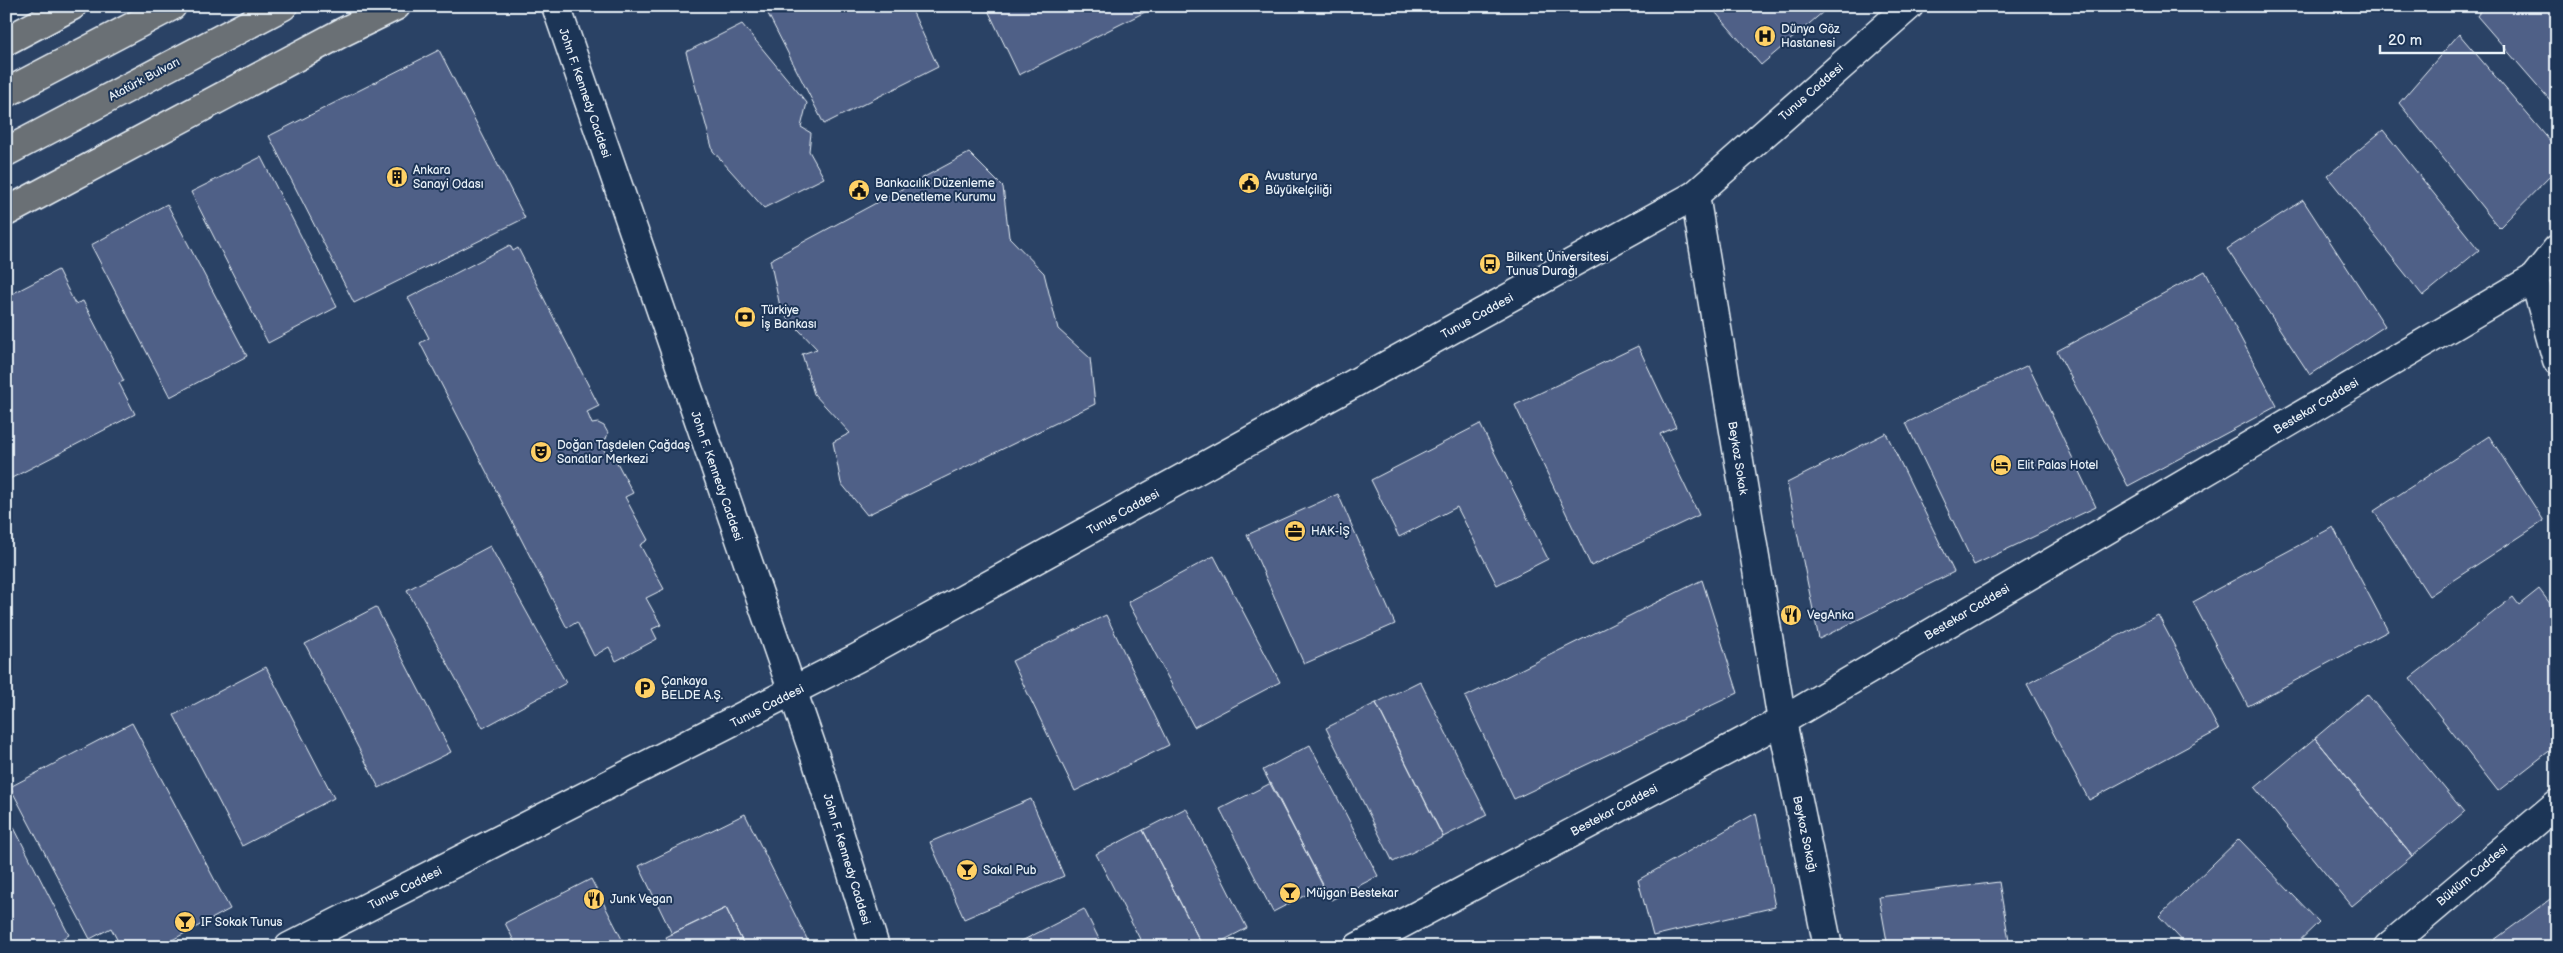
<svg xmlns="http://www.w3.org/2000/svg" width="2563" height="953" viewBox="0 0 2563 953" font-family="'Balsamiq Sans',sans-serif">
<rect width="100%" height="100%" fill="#1d3557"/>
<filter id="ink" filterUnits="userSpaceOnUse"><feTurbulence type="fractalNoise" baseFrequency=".02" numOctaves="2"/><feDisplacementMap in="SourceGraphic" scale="10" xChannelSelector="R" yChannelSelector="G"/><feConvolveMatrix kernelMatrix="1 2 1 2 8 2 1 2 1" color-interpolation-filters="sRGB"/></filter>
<g filter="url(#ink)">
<path fill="#2c4265" d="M 72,6 L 2557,6 L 2557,947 L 6,947 L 6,41 Z"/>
<path fill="#4f6087" stroke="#e8f1f8" d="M 764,6 L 910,6 L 938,67 L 824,124 Z
M 986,6 L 1157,6 L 1019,75 Z
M 1710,6 L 1830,6 L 1761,65 Z
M 2484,6 L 2557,6 L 2557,108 L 2477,16 Z
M 742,24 L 807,103 L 801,127 L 811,133 L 809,151 L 824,178 L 764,208 L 713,151 L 686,52 Z
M 2459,34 L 2557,149 L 2557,169 L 2499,228 L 2399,103 Z
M 439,50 L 525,218 L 354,303 L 269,136 Z
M 2383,130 L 2479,250 L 2423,296 L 2327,176 Z
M 969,153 L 1003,187 L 1009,237 L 1044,273 L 1058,329 L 1090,358 L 1095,404 L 867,515 L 841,483 L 833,442 L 850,433 L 814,394 L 802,354 L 817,349 L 781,311 L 770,260 Z
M 261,157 L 337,307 L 268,343 L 191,192 Z
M 2303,200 L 2385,326 L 2310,375 L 2227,249 Z
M 167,204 L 247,356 L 170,397 L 91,245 Z
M 510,245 L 513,251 L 518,248 L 599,406 L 587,412 L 592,424 L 598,423 L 604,426 L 608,433 L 606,439 L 600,442 L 606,454 L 611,451 L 633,493 L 625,497 L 648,540 L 640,545 L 664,589 L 646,598 L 661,625 L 652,629 L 657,639 L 616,661 L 609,647 L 594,656 L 577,622 L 567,628 L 420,343 L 429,338 L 408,298 Z
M 58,270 L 75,304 L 83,301 L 124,381 L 119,383 L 135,414 L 6,481 L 6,297 Z
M 2205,271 L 2277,406 L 2128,486 L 2057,351 Z
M 1638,346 L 1676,427 L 1660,434 L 1699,515 L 1591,566 L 1515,405 Z
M 2028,365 L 2096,507 L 1974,565 L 1906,423 Z
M 1480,424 L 1548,559 L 1497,585 L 1457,507 L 1399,537 L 1371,480 Z
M 1886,433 L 1954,572 L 1819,639 L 1787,483 Z
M 2489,436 L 2544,521 L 2429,596 L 2374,511 Z
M 1338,494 L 1395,624 L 1304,664 L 1247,535 Z
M 2333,527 L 2388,631 L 2248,706 L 2193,602 Z
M 490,546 L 566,683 L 483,728 L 407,590 Z
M 1214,556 L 1280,682 L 1194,727 L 1128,602 Z
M 1702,580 L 1738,693 L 1514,799 L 1465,697 Z
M 2539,589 L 2557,613 L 2557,631 L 2552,634 L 2557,640 L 2557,745 L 2498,791 L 2410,678 L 2513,597 L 2519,605 Z
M 376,607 L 451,752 L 379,788 L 305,644 Z
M 1106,615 L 1169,745 L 1075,791 L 1012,661 Z
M 2158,615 L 2219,730 L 2089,800 L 2027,684 Z
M 266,667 L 334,798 L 242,846 L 174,715 Z
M 1420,681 L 1487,815 L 1443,837 L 1376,703 Z
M 2367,694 L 2464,812 L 2412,856 L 2315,738 Z
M 1376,703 L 1443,837 L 1393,862 L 1326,728 Z
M 132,723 L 230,909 L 159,947 L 121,947 L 111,928 L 90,939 L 10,787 Z
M 2315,738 L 2412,856 L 2352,906 L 2255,788 Z
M 1310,745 L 1378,876 L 1331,900 L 1263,770 Z
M 1271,783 L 1323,886 L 1273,912 L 1220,809 Z
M 1031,799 L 1064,876 L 964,919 L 930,842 Z
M 1186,808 L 1247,928 L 1211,947 L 1203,947 L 1143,830 Z
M 6,812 L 69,935 L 46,947 L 6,947 Z
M 1756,813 L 1775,907 L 1653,936 L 1638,880 Z
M 745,814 L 811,947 L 745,947 L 726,908 L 672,934 L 639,866 Z
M 1143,830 L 1203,947 L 1144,947 L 1096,854 Z
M 2239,839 L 2319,922 L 2293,947 L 2188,947 L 2159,916 Z
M 591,879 L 626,947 L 517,947 L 505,923 Z
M 1999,882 L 2010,947 L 1888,947 L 1879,897 Z
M 2557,894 L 2557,947 L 2493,947 L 2490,943 Z
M 726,908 L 745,947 L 671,947 L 666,937 Z
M 1084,909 L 1103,947 L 1010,947 Z
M 1771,943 L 1771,947 L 1754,947 Z"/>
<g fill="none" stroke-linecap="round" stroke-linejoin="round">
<g stroke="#e8f1f8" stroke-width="31">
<path id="minor" d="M 1695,195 L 1782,721 L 1828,947
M 2534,278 L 2557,360
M 1358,947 L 1782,721 L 2534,278 L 2557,249"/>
</g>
<g stroke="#e8f1f8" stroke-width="31">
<path id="tertiary" d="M 289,947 L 857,658 L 1695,195 L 1909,6
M 2388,947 L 2557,804"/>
</g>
<g stroke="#e8f1f8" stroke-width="31">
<path id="secondary" d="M 556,6 L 817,762 L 875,947"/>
</g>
<g stroke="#e8f1f8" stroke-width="31">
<path id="primary" d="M 6,41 L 72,6
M 6,93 L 172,6
M 6,152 L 283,6
M 6,212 L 343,32 L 396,6"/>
</g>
<use href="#minor" stroke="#1d3557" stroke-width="28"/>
<use href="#tertiary" stroke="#1d3557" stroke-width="28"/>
<use href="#secondary" stroke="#1d3557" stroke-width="28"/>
<use href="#primary" stroke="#6b6f75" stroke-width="28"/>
</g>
</g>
<defs>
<g id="hospital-disc" transform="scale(1.125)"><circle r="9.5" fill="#ffd166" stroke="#1d3557"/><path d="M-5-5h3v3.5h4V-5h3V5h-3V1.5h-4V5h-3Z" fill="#111"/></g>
<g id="building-disc" transform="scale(1.125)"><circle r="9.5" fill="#ffd166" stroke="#1d3557"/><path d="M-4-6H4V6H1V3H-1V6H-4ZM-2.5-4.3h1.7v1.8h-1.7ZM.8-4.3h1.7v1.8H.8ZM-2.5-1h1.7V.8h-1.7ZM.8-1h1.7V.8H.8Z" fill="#111"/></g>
<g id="civic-disc" transform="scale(1.125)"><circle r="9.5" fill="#ffd166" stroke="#1d3557"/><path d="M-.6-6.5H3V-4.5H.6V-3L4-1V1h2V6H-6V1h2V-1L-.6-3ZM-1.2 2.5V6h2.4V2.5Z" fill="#111"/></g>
<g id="bus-disc" transform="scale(1.125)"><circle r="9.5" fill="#ffd166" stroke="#1d3557"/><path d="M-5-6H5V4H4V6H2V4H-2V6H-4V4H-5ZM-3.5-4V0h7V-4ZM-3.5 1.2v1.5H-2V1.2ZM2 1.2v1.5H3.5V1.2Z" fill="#111"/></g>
<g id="bank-disc" transform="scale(1.125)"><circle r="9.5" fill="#ffd166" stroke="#1d3557"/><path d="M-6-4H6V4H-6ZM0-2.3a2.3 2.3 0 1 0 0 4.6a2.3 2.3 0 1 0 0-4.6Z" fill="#111"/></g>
<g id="theatre-disc" transform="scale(1.125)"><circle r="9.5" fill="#ffd166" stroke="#1d3557"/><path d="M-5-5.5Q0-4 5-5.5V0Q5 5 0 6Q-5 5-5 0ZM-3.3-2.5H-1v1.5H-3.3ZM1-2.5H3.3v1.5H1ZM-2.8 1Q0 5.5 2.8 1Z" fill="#111"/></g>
<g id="hotel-disc" transform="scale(1.125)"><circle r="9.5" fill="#ffd166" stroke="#1d3557"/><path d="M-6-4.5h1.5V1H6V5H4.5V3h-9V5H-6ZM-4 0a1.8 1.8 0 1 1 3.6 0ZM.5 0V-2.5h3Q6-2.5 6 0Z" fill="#111"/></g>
<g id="office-disc" transform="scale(1.125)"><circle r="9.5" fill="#ffd166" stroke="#1d3557"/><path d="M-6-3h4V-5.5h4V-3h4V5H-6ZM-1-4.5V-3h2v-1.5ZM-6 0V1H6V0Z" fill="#111"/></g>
<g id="restaurant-disc" transform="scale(1.125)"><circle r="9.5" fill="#ffd166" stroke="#1d3557"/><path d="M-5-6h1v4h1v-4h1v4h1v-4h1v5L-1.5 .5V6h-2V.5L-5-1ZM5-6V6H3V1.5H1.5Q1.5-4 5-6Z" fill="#111"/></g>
<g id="parking-disc" transform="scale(1.125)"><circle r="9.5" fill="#ffd166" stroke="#1d3557"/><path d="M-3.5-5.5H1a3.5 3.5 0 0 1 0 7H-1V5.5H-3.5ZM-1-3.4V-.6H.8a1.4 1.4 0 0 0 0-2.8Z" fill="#111"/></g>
<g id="bar-disc" transform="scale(1.125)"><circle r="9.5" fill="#ffd166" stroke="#1d3557"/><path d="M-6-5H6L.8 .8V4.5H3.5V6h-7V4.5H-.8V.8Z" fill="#111"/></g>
</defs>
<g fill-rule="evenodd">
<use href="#hospital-disc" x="1765" y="36"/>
<use href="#building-disc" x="397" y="177"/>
<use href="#civic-disc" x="1249" y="183"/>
<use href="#civic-disc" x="859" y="190"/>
<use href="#bus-disc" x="1490" y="264"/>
<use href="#bank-disc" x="745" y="317"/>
<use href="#theatre-disc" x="541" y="452"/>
<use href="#hotel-disc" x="2001" y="465"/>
<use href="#office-disc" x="1295" y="531"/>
<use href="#restaurant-disc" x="1791" y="615"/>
<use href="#parking-disc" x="645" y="688"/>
<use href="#bar-disc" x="967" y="870"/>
<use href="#bar-disc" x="1290" y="893"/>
<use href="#restaurant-disc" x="594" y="899"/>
<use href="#bar-disc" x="185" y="922"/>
</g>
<g text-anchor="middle" stroke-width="4" stroke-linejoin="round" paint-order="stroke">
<g font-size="12" fill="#e8f1f8" stroke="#1d3557" text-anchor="start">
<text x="1781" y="33">Dünya Göz<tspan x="1781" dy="14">Hastanesi</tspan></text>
<text x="413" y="174">Ankara<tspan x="413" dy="14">Sanayi Odası</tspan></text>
<text x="1265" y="180">Avusturya<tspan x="1265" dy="14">Büyükelçiliği</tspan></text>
<text x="875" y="187">Bankacılık Düzenleme<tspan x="875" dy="14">ve Denetleme Kurumu</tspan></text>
<text x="1506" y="261">Bilkent Üniversitesi<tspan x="1506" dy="14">Tunus Durağı</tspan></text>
<text x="761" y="314">Türkiye<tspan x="761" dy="14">İş Bankası</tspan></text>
<text x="557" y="449">Doğan Taşdelen Çağdaş<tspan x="557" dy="14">Sanatlar Merkezi</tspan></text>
<text x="2017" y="469">Elit Palas Hotel</text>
<text x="1311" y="535">HAK-İŞ</text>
<text x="1807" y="619">VegAnka</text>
<text x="661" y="685">Çankaya<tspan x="661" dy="14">BELDE A.Ş.</tspan></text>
<text x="983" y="874">Sakal Pub</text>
<text x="1306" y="897">Müjgan Bestekar</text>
<text x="610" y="903">Junk Vegan</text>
<text x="201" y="926">IF Sokak Tunus</text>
</g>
<g font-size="12" fill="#e8f1f8" stroke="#1d3557">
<text transform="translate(144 79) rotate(-28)" y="4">Atatürk Bulvarı</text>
<text transform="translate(1811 92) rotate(-41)" y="4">Tunus Caddesi</text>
<text transform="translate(585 93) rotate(71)" y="4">John F. Kennedy Caddesi</text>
<text transform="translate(1477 316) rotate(-29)" y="4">Tunus Caddesi</text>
<text transform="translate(2316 406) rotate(-31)" y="4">Bestekar Caddesi</text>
<text transform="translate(1738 458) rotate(81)" y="4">Beykoz Sokak</text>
<text transform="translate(717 476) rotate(71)" y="4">John F. Kennedy Caddesi</text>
<text transform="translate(1123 512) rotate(-29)" y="4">Tunus Caddesi</text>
<text transform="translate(1967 612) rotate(-31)" y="4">Bestekar Caddesi</text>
<text transform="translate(767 706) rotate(-27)" y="4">Tunus Caddesi</text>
<text transform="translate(1614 810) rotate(-28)" y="4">Bestekar Caddesi</text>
<text transform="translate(1805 834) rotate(78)" y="4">Beykoz Sokağı</text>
<text transform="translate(847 859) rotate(73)" y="4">John F. Kennedy Caddesi</text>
<text transform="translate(2472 875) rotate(-40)" y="4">Büklüm Caddesi</text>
<text transform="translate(405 888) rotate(-27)" y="4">Tunus Caddesi</text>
</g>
</g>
<rect width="2563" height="953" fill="none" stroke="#1d3557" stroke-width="25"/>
<rect x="12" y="12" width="2538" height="928" fill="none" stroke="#e8f1f8" stroke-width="2" filter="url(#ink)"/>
<path d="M2380 45v8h124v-8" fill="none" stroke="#e8f1f8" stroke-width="2.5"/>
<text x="2388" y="45" font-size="15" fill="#e8f1f8" stroke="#1d3557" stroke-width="4" paint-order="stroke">20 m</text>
</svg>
